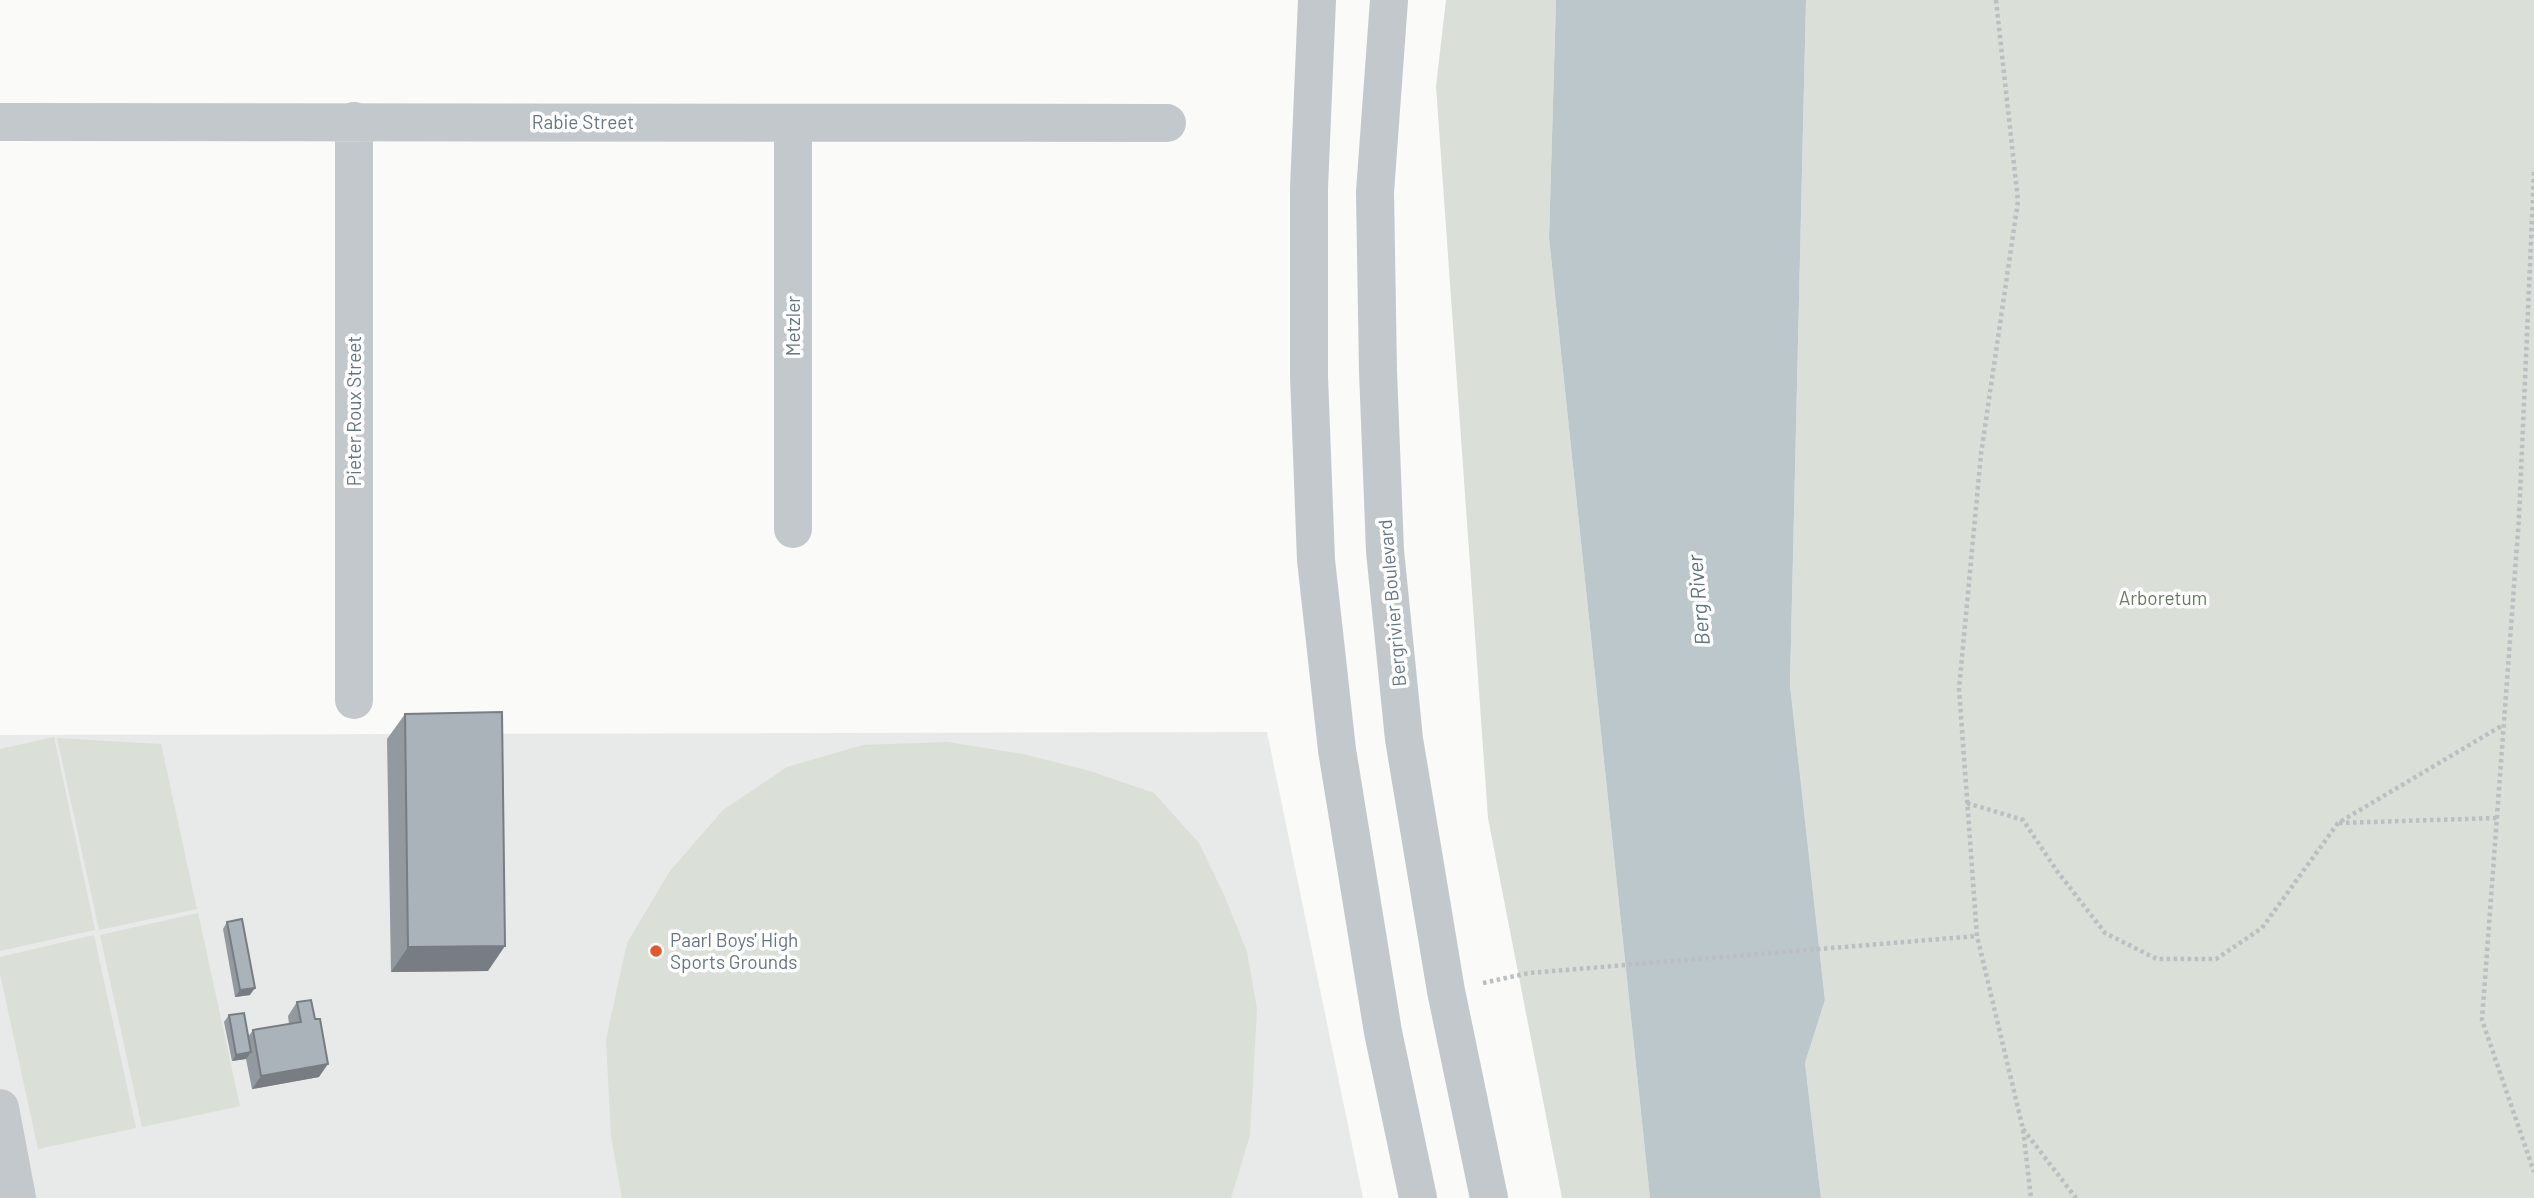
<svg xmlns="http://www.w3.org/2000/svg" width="2534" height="1198" viewBox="0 0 2534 1198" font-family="Barlow,sans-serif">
<rect width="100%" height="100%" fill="#fafaf8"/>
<path fill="#e8e9e9" d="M 1267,732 L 1363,1198 L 5,1198 L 0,1167 L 0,735 Z"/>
<path fill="#dadfd7" d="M 1446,0 L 1556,0 L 1549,238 L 1650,1198 L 1562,1198 L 1488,818 L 1436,86 Z
M 1806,0 L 2534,0 L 2534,1198 L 1821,1198 L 1805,1063 L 1825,1000 L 1790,685 Z
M 54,737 L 95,930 L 0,951 L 0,749 Z
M 57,738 L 161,744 L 197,909 L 99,930 Z
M 948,742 L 1023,754 L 1090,771 L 1154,793 L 1199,843 L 1225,897 L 1247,952 L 1257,1009 L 1250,1135 L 1231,1198 L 622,1198 L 611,1136 L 606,1039 L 627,943 L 670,871 L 723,810 L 787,767 L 863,745 Z
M 198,913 L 240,1106 L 142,1127 L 100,935 Z
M 94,935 L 136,1128 L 38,1149 L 0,974 L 0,957 Z"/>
<path fill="#bbc7cb" d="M 1556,0 L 1806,0 L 1790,685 L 1825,1000 L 1805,1063 L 1821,1198 L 1650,1198 L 1549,238 Z"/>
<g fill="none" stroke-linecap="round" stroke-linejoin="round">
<path stroke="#bbbfc2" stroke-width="4.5" stroke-dasharray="3.5 3.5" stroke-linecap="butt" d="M 1996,0 L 2018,201 L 1981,454 L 1959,689 L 1977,936 L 2023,1129 L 2031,1198
M 2534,172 L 2519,518 L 2482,1020 L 2534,1172
M 1967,803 L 2023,820 L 2057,871 L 2105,933 L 2157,959 L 2216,959 L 2262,928 L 2338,823 L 2503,725
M 2339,823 L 2497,818
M 1483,983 L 1529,973 L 1977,936
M 2023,1129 L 2076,1198"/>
<path stroke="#c3c8cc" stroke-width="38" d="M 1317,0 L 1309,188 L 1309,376 L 1316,560 L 1337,750 L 1383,1032 L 1418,1198
M 1389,0 L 1375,192 L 1378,371 L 1385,551 L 1404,739 L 1446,991 L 1489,1198
M 0,122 L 1167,123
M 793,123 L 793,529
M 354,700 L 354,121
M 0,1108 L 17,1198"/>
</g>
<path fill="#929a9f" d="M 405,714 L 488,971 L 391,972 L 387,739 Z
M 227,922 L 250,995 L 235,997 L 223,929 Z
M 297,1002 L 319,1077 L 252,1089 L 246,1059 L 232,1061 L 224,1022 L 229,1015 L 248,1037 L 253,1030 L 289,1024 L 288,1016 Z"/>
<path fill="#777d82" d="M 505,946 L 488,971 L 391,972 L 408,947 Z
M 255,988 L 250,995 L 235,997 L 240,990 Z
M 251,1052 L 246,1059 L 232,1061 L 236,1055 Z
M 328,1064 L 319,1077 L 252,1089 L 261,1076 Z"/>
<path fill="#aab3b9" stroke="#777d82" stroke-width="2" d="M 502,712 L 505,946 L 408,947 L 405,714 Z
M 242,919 L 255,988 L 240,990 L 227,922 Z
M 311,1000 L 315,1019 L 320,1019 L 328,1064 L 261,1076 L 253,1030 L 301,1022 L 297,1002 Z
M 244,1013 L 251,1052 L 236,1055 L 229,1015 Z"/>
<circle fill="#e4572e" stroke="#fff" stroke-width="2.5" cx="656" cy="951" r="7"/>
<g text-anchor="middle" stroke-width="7" stroke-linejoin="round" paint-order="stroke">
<g font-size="19" fill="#657683" stroke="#fff">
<text x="583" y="129">Rabie Street</text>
<text transform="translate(793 326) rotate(-90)" y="7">Metzler</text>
<text transform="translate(354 411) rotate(-90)" y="7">Pieter Roux Street</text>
<text transform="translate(1392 603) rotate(-95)" y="7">Bergrivier Boulevard</text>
</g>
<g font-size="19" fill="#687a64" stroke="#fff">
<text x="2163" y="605">Arboretum</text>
</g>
<g font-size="19" fill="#657683" stroke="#fff" text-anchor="start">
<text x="670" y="947">Paarl Boys' High<tspan x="670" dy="22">Sports Grounds</tspan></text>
</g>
<g font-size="21" font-style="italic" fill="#60757c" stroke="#fff">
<text transform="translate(1699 600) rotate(-95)" y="7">Berg River</text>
</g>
</g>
</svg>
